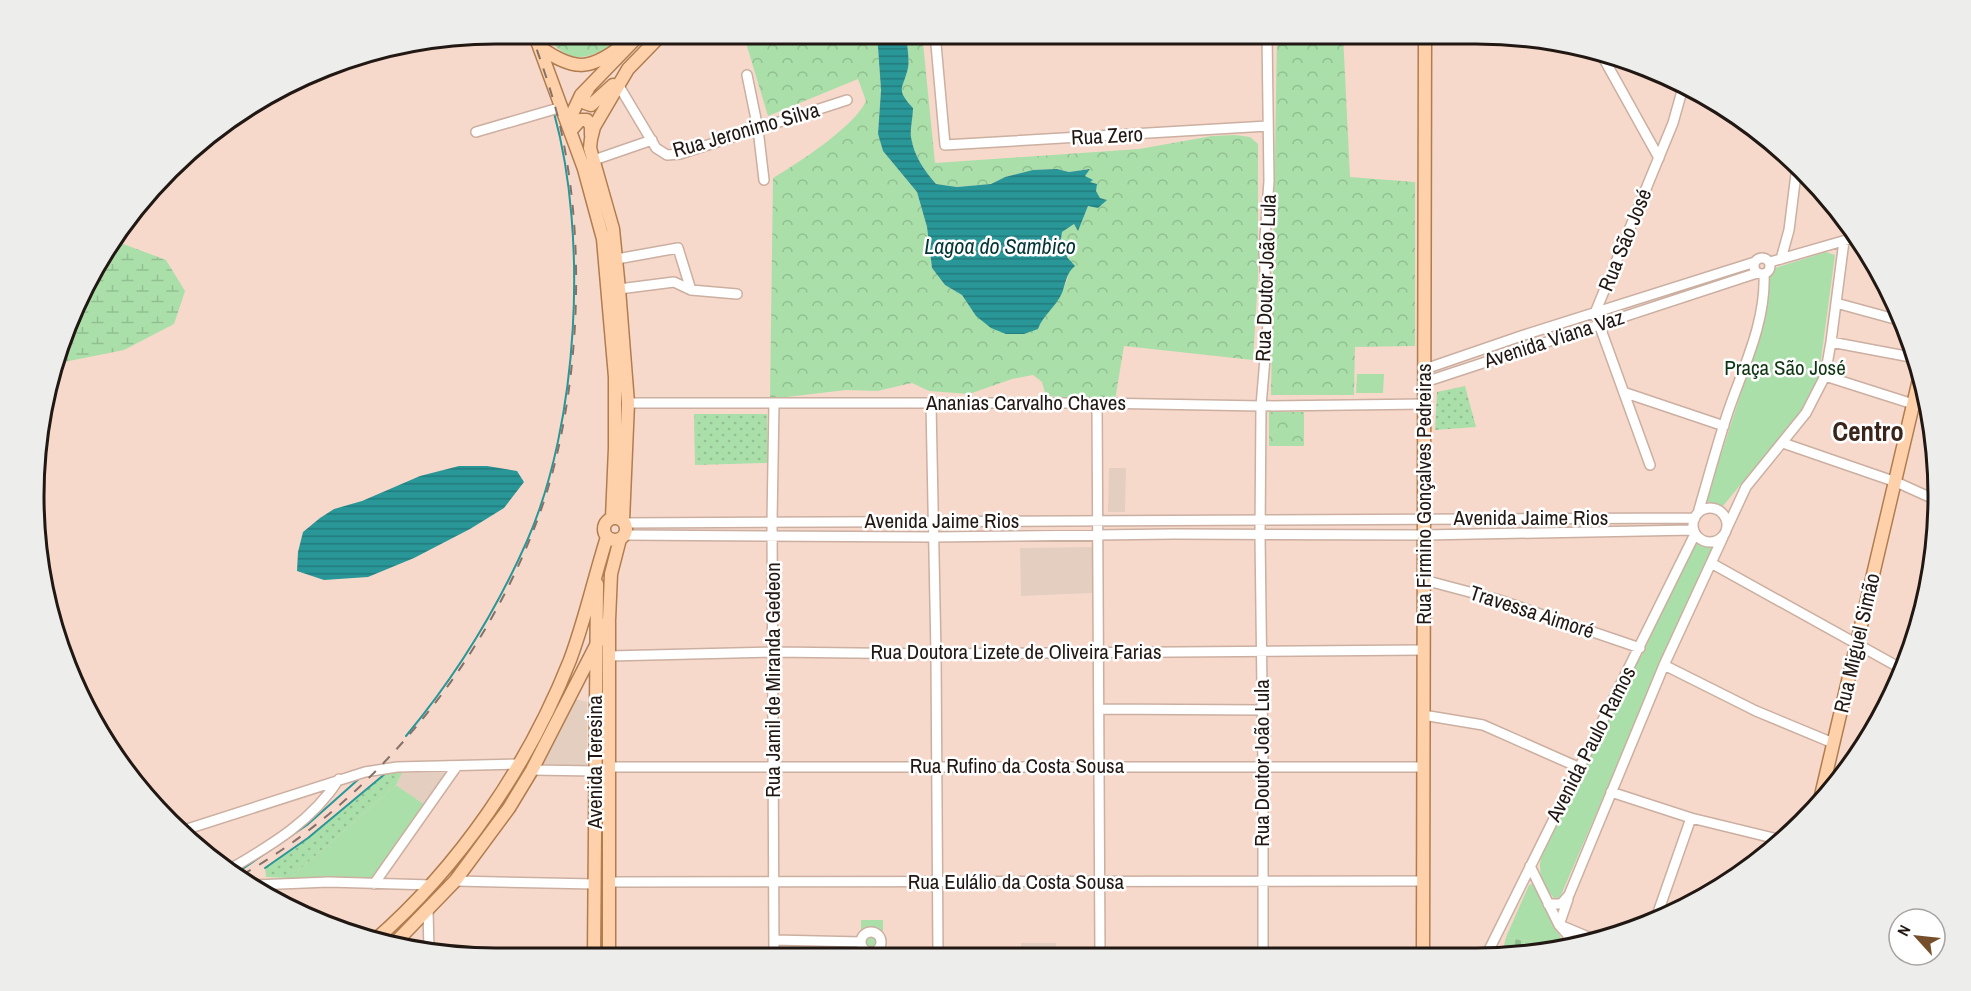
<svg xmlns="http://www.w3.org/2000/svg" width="1971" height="991" viewBox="0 0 1971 991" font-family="'Archivo Narrow',sans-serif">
<defs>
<pattern id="grass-dots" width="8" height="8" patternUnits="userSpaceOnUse" patternTransform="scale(1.5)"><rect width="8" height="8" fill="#aadfaa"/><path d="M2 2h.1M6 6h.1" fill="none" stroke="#92bf91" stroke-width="1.8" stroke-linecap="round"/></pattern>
<pattern id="forest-crowns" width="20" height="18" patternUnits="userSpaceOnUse" patternTransform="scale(1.5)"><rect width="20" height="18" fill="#aadfaa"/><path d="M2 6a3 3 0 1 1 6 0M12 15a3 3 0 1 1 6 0" fill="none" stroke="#92bf91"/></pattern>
<pattern id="wetland-marsh" width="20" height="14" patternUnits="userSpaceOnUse" patternTransform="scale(1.5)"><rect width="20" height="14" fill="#aadfaa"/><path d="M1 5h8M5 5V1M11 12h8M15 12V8" fill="none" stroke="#92bf91"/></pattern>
<pattern id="cemetery-stones" width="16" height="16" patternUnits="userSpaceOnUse" patternTransform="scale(1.5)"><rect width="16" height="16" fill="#aadfaa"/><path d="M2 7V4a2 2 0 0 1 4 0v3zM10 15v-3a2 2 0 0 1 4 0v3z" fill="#92bf91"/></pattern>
<pattern id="water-rules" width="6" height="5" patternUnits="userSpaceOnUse" patternTransform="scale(1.5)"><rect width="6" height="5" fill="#299798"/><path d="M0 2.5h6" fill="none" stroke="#237a7b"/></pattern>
</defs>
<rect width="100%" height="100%" fill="#f7d9cc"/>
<path fill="#e3cec0" d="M 1109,468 L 1126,468 L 1125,512 L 1108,512 Z
M 1092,547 L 1092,593 L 1021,596 L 1020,548 Z
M 575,699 L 587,702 L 587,766 L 543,764 Z
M 444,772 L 446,776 L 425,805 L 396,785 L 402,773 Z"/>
<path fill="#e3cec1" d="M 1021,943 L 1056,943 L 1056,955 L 1021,955 Z"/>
<path fill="url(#grass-dots)" d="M 1465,386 L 1476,427 L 1435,430 L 1437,392 Z
M 694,414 L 767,414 L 768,463 L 695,465 Z
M 387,772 L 402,773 L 396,785 L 290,878 L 266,877 L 265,868 L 308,838 Z"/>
<path fill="url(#forest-crowns)" d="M 544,33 L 628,33 C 596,56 573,73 544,33 Z
M 743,33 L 877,33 L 881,90 L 878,134 L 883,151 L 917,192 L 927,227 L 932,268 L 945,285 L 962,295 L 976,316 L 1038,329 C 1043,314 1057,306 1063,290 C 1065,285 1068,278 1069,272 C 1070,263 1067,258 1071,249 L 1064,245 L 1061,239 L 1062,232 L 1074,224 L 1078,230 L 1088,206 L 1107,200 L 1100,198 L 1084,176 L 1089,169 L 1069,172 L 1057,169 L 1033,170 L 1005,177 L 991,184 L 957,187 L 936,184 C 924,170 914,156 911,137 C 910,130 913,117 913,108 C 895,88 903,90 908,68 C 910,58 906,44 907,33 L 922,33 L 935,163 L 1139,149 L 1212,136 L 1235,135 L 1250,137 L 1258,144 L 1258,278 L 1253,360 L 1124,346 L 1115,400 L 1046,396 L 1042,382 L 1033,375 L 1012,379 L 969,394 L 929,391 L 912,383 L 877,391 L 846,390 L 770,399 L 773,178 C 798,163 854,127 866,101 L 858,79 L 768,116 Z
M 1277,34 L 1343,34 L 1350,177 L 1415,182 L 1415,346 L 1355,347 L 1354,395 L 1271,395 Z
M 1269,412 L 1304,412 L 1304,446 L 1269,446 Z"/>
<path fill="url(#wetland-marsh)" d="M 110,239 L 166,260 L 185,291 L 174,324 L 124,350 L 54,364 L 68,318 Z"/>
<path fill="url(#cemetery-stones)" d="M 1506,937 L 1561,947 L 1536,954 L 1502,954 Z"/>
<path fill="#aadfaa" d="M 1826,252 L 1835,255 L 1819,374 L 1812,395 L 1802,410 L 1723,506 L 1706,501 L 1765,319 L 1769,276 L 1775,268 Z
M 1357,374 L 1384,374 L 1383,393 L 1356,393 Z
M 1693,539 L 1704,546 L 1713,548 L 1705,562 L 1561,895 L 1556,900 C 1545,890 1537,873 1541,858 L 1632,670 L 1643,653 L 1688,554 Z
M 396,785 L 425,805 L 373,878 L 290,878 Z
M 1532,884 L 1536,887 L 1565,946 L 1561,947 L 1506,937 L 1529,885 Z
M 861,920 L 883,920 L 883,956 L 861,956 Z"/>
<path fill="url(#water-rules)" d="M 877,33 L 907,33 C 906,44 910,58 908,68 C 903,90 895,88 913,108 C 913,117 910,130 911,137 C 914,156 924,170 936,184 L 957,187 L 991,184 L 1005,177 L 1033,170 L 1057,169 L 1069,172 L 1090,169 L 1085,176 L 1093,180 L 1090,182 L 1097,184 L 1096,191 L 1100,198 L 1107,200 L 1098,208 L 1088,206 L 1078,231 L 1074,224 L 1062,232 L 1061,239 L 1064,245 L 1071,249 L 1067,257 L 1075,266 C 1066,273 1066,283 1062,293 C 1056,307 1043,315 1038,329 L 1024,334 L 1006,334 L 991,328 L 976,316 L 962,295 L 945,285 L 932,268 L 927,227 L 917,192 L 883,151 L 878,134 L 881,90 Z
M 459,466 L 487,466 L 517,471 L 524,482 L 504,508 L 470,529 L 414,558 L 368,577 L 324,580 L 297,571 L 298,552 L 303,532 L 320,518 L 334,509 L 362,501 L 420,476 Z"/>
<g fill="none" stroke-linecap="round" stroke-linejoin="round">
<path stroke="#299798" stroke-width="2" d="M 406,736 C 455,677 496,611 527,541 C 579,423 588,236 554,113
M 265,868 L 308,838 L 386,773
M 238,872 L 307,825 L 361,777"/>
<g stroke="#cbafa1" stroke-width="12">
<path id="minor" d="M 935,33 L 945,145 L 1268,126
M 1599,50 L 1659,158
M 747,75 L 758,129 L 764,180
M 619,86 L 656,148 L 667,155 L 680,154 L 847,100
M 1682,91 L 1700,93
M 476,132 L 562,107
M 594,160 L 652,140
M1754 266a8 8 0 1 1 16 0a8 8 0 1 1-16 0Z
M 617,259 L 678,248 L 691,290
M 1781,259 L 1789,230 L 1797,166
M 1770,262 L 1857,237
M 619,289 L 674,282 L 691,290 L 737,294
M 1836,303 L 1902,321
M 1831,342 L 1916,358
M 1425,369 L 1524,335 L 1755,262
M 1825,376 L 1913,404
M 1425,382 L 1757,273
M 1626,393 L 1724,426
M 628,403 L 1097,403 L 1261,406 L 1425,404
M 1097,403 L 1100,955
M 931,404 L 936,654 L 938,956
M 1783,443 L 1896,482 L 1936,500
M 1650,465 L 1595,313 L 1673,123 L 1682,91 L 1682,82
M1693 525a17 17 0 1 1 34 0a17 17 0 1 1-34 0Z
M 1698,513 C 1708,479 1717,445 1728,412 C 1743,368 1766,322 1764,275
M 624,523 L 1695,518
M 1727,528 L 1746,487 L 1806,413 L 1825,376 L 1831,342 L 1844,241
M 625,535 L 933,537 L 1175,534 L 1424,535 L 1693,530
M 1711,563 L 1902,669
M 1424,580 L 1496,599 L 1640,648
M 609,656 L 774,652 L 936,654 L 1423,650
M 1664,665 L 1756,711 L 1833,743
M 1099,709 L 1262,710
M 1423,715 L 1483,725 L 1578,767
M 609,767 L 1424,767
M 532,770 L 595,771
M 1611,792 L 1691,818 L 1781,840
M 181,831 L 365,772 L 397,767 L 519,764
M 1530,866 L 1559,925 L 1567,934 L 1571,945
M 232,868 C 273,844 313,820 339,779
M 455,881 L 595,884
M 609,882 L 1423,881
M 374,884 L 457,766
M 255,885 L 329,882 L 431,885
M 1548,904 L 1561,904 L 1569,895 L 1664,665 L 1723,537
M 428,910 L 429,951
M 1655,921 L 1691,818
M 1559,925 L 1568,899
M 1562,926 L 1593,939
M861 942a10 10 0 1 1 20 0a10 10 0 1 1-20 0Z
M 774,940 L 861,942
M 1487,954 L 1695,534
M 1263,955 L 1263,766 L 1260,535 L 1261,406 L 1268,323 L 1264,252 L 1269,181 L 1267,34
M 774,956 L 772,522 L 774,403"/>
</g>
<g stroke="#b07d50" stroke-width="15">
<path id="major" d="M 534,33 L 584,169 L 603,239 L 615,377 L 615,448 L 612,518
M 541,48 C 573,70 588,71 619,48
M 588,89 C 585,94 582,97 585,103 L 591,105 L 613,85
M 573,125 L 572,114 L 581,95 L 641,33
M 573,128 L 580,120 L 587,120 L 591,126 L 591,135
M604 529a11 11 0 1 1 22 0a11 11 0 1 1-22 0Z
M 623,521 L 628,403 L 619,289 L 613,229 L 590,148 L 591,139 L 594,127 L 628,69 L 663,33
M 1819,804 L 1920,375
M 374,941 C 460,866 528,766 570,660 C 585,620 594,578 607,537
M 393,945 L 455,881 L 509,808 L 532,770 L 609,620 L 611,574 L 620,539
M 1423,954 L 1425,34
M 594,957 L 597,584
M 609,957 L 609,622"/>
</g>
<use href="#minor" stroke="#fff" stroke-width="9"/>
<use href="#major" stroke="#fed1aa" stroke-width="12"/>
<path stroke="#847168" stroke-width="2" stroke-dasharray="10 10" stroke-linecap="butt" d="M 242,875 C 380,796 494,651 544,501 C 579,394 585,254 564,145 C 557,106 544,70 531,33"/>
</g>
<g text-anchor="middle" stroke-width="5" stroke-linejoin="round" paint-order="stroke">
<g font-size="21" fill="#221813" stroke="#fff">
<text transform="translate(746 130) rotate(-16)" y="7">Rua Jeronimo Silva</text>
<text transform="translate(1107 136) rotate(-3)" y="7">Rua Zero</text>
<text transform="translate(1625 240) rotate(-68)" y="7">Rua São José</text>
<text transform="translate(1266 278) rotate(-88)" y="7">Rua Doutor João Lula</text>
<text transform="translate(1554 339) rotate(-18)" y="7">Avenida Viana Vaz</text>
<text x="1026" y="410">Ananias Carvalho Chaves</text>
<text transform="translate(1424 494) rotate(-90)" y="7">Rua Firmino Gonçalves Pedreiras</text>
<text x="1531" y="525">Avenida Jaime Rios</text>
<text x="942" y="528">Avenida Jaime Rios</text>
<text transform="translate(1532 612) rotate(18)" y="7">Travessa Aimoré</text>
<text transform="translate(1857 643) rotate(-77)" y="7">Rua Miguel Simão</text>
<text x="1016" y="659">Rua Doutora Lizete de Oliveira Farias</text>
<text transform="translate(773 680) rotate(-90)" y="7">Rua Jamil de Miranda Gedeon</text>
<text transform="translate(1591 744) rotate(-63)" y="7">Avenida Paulo Ramos</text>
<text transform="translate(595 762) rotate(-90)" y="7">Avenida Teresina</text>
<text transform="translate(1262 763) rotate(-90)" y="7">Rua Doutor João Lula</text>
<text x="1017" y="773">Rua Rufino da Costa Sousa</text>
<text x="1016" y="889">Rua Eulálio da Costa Sousa</text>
</g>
<g font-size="21" fill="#0f3612" stroke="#fff">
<text x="1785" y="375">Praça São José</text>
</g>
<g font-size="22" font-style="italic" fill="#023535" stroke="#fff">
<text x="1000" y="254">Lagoa do Sambico</text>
</g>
<g font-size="27" font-weight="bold" fill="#3b251a" stroke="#fff">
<text x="1868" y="441">Centro</text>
</g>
</g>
<path d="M0 0H1971V991H0ZM496 44H1476A452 452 0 0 1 1928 496V496A452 452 0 0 1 1476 948H496A452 452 0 0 1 44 496V496A452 452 0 0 1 496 44Z" fill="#ededec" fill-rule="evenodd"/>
<path fill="none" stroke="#221813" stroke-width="3" d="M496 44H1476A452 452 0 0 1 1928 496V496A452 452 0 0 1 1476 948H496A452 452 0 0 1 44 496V496A452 452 0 0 1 496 44Z"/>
<g transform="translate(1917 937) rotate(297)"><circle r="28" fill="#ffffff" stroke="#a7a3a1" stroke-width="1.5"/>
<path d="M0-4.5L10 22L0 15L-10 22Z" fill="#754f2b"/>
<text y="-9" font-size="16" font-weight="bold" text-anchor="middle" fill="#221813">N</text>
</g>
</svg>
